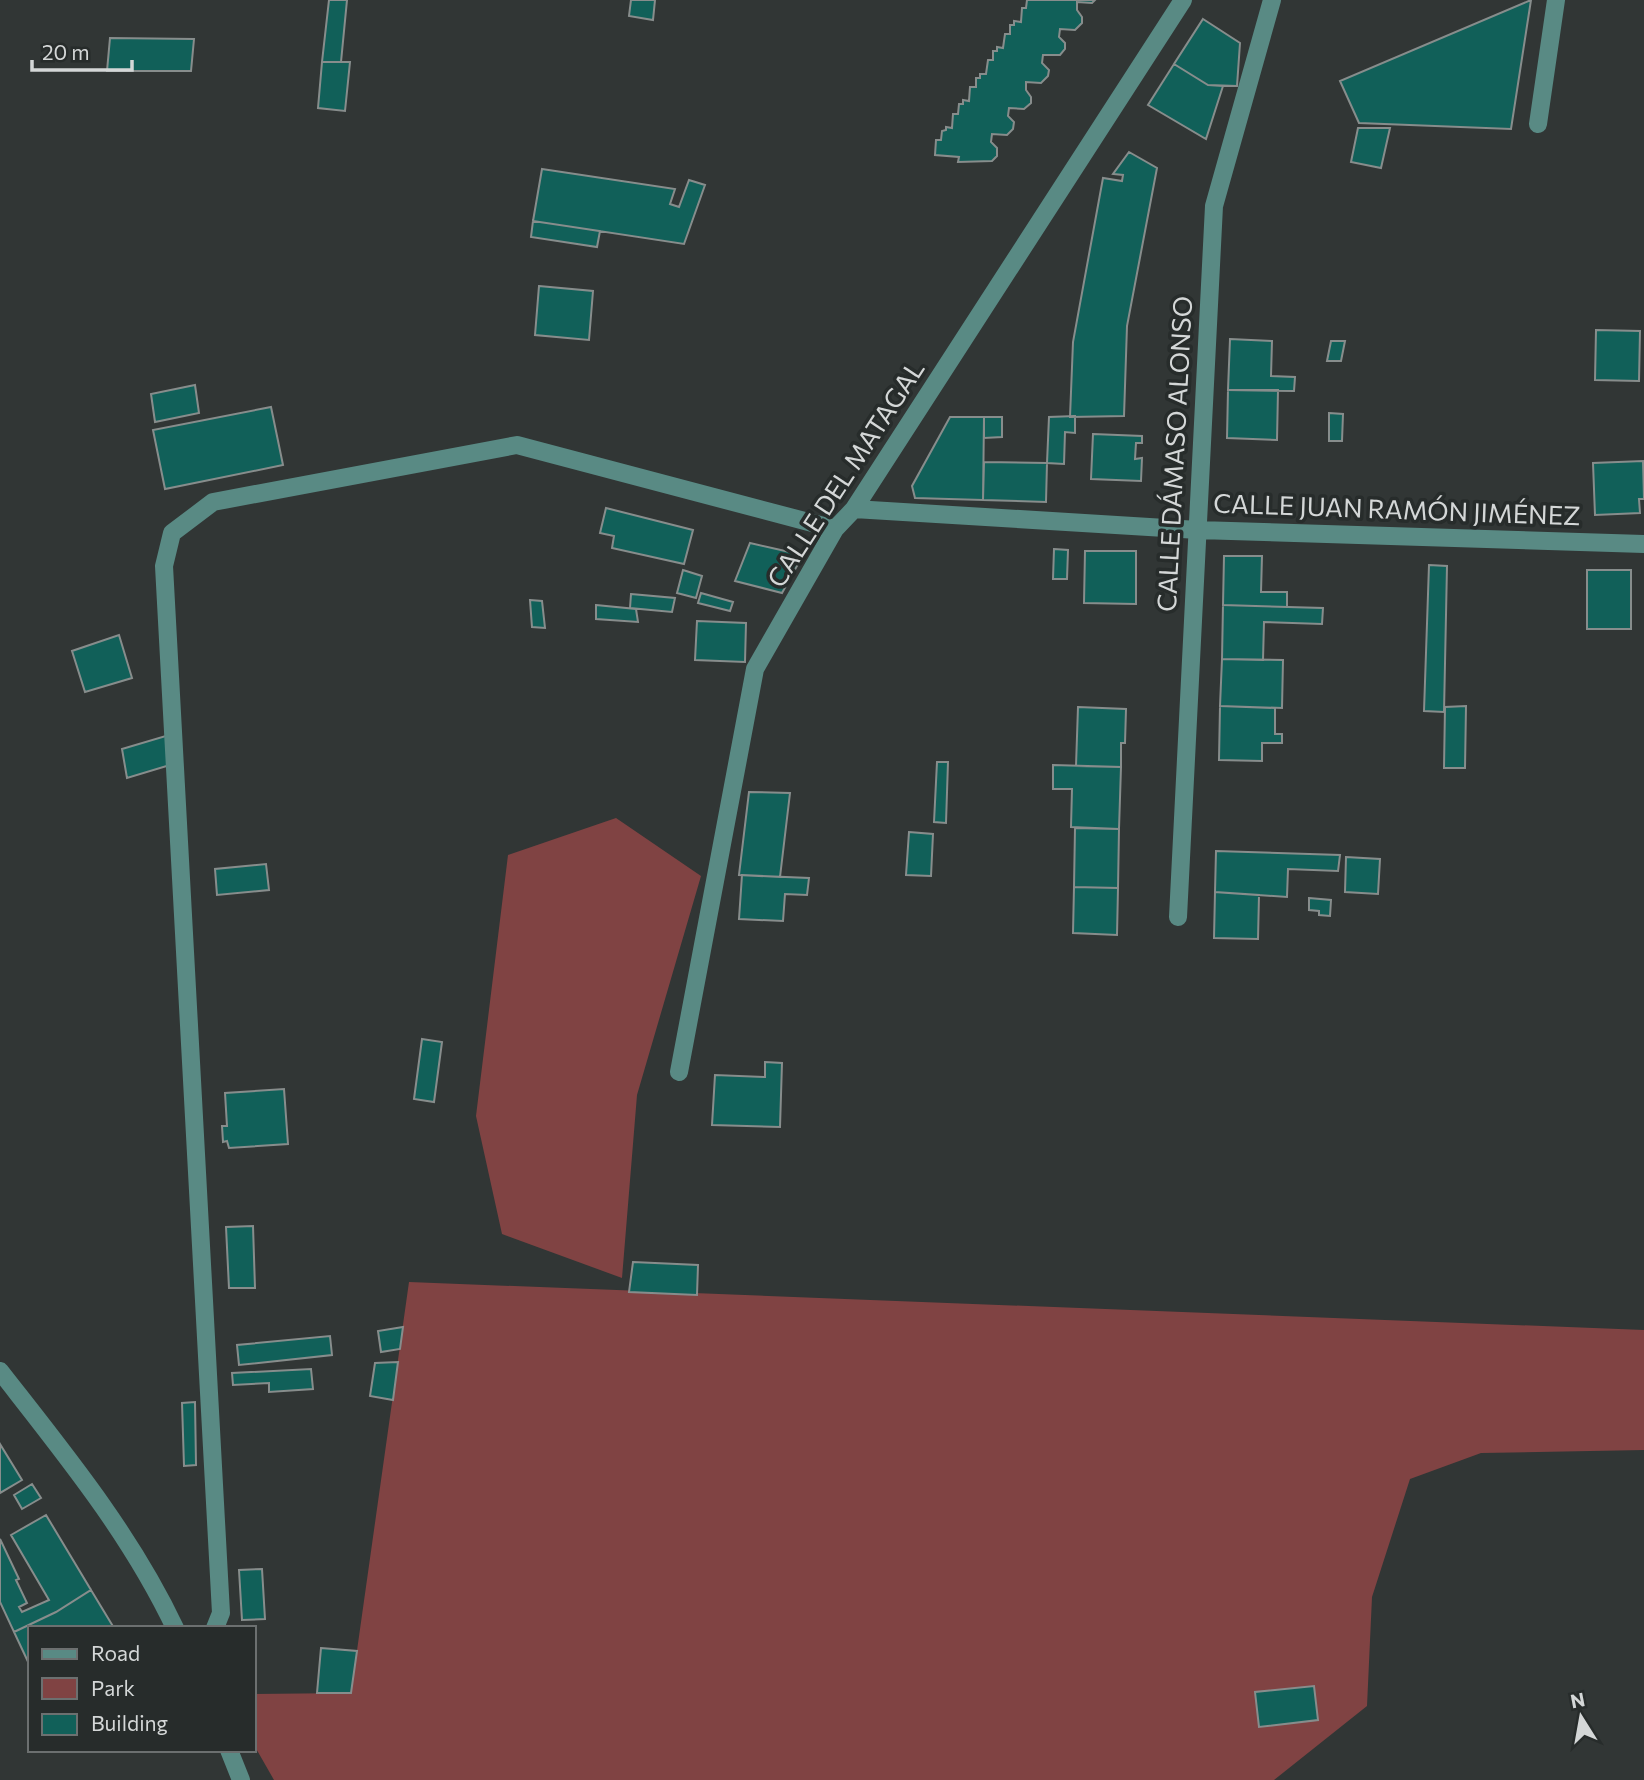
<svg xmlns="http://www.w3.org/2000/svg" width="1644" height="1780" viewBox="0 0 1644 1780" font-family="Commissioner,sans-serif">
<rect width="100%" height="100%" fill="#313635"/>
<path fill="#804343" d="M 616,818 L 701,876 L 637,1095 L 622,1278 L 502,1234 L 476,1116 L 508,855 Z
M 409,1282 L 1644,1330 L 1644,1450 L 1481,1453 L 1410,1479 L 1372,1597 L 1367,1706 L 1274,1780 L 274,1780 L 254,1745 L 254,1694 L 351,1693 Z"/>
<path fill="#116059" stroke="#878d8c" stroke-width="2" d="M 329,0 L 347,0 L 341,62 L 322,62 Z
M 631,0 L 655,0 L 653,20 L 629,16 Z
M 1027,0 L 1095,0 L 1092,3 L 1077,2 L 1077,10 L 1082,17 L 1082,23 L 1075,30 L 1060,29 L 1059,37 L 1065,43 L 1065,49 L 1060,55 L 1043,55 L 1042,63 L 1049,70 L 1048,76 L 1041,83 L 1026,82 L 1026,90 L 1031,97 L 1031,103 L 1024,109 L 1009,108 L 1008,116 L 1014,122 L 1013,129 L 1007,135 L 992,134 L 991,142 L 997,148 L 997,156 L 992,161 L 958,162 L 959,157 L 935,155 L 936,140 L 941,140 L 942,131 L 946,130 L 946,127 L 952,128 L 953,114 L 958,114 L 959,104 L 963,104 L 963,100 L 969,101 L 970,87 L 976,87 L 976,78 L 980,78 L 980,74 L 986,74 L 988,60 L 993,60 L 993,51 L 997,51 L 997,47 L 1003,48 L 1005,34 L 1010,34 L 1010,25 L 1014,25 L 1014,21 L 1021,22 L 1022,8 L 1026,8 Z
M 1531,0 L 1511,129 L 1359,123 L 1340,81 Z
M 1203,19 L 1240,43 L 1237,86 L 1208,85 L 1174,64 Z
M 110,38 L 194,39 L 191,71 L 107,71 Z
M 322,62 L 350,62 L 345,111 L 318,108 Z
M 1174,64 L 1208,85 L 1223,86 L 1206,139 L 1148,105 Z
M 1358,128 L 1390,128 L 1381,168 L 1351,162 Z
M 1129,152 L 1157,168 L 1127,326 L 1124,416 L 1070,417 L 1073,342 L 1103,178 L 1122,181 L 1123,175 L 1113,174 Z
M 542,169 L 675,189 L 670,204 L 679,207 L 689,180 L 705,185 L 684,244 L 533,221 Z
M 533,221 L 600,231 L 597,247 L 531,237 Z
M 539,286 L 593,291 L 589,340 L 535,335 Z
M 1596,330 L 1640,331 L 1639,381 L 1595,380 Z
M 1230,339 L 1272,341 L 1271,376 L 1295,377 L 1294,391 L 1228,390 Z
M 1331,341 L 1345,341 L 1341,361 L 1327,361 Z
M 195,385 L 199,413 L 155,422 L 151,394 Z
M 1228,390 L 1278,390 L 1277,440 L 1227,438 Z
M 271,407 L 283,465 L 165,489 L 153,430 Z
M 1329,413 L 1343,414 L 1342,441 L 1329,441 Z
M 1075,416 L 1075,433 L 1065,432 L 1064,464 L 1047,463 L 1049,417 Z
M 950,417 L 984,417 L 983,500 L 915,498 L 912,486 Z
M 984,417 L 1002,417 L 1002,437 L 984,438 Z
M 1093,434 L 1142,436 L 1142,443 L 1136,443 L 1135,459 L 1142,458 L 1141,481 L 1091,479 Z
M 1643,461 L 1644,499 L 1639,499 L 1640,513 L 1595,515 L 1593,463 Z
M 984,462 L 1047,463 L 1046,502 L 983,500 Z
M 606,508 L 693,530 L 684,564 L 612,548 L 614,536 L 600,533 Z
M 750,543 L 803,555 L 782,593 L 735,581 Z
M 1054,549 L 1068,550 L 1067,579 L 1053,579 Z
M 1085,551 L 1136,551 L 1136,604 L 1084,603 Z
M 1224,556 L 1262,556 L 1261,592 L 1287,592 L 1287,607 L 1223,605 Z
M 1429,565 L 1447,566 L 1444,712 L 1424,711 Z
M 683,570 L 702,576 L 696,598 L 677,593 Z
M 1587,570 L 1631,570 L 1631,629 L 1587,629 Z
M 701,593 L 733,602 L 730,611 L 698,603 Z
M 631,594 L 675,598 L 672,612 L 630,608 Z
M 530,600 L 542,601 L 545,628 L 532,627 Z
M 596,605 L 636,609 L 638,622 L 596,619 Z
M 1223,605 L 1323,608 L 1322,624 L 1264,622 L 1263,660 L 1222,659 Z
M 697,621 L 746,623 L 745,662 L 695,660 Z
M 119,635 L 132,678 L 85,692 L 72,651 Z
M 1222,659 L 1283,660 L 1282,708 L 1220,706 Z
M 1220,706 L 1275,708 L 1275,734 L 1282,734 L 1282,743 L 1262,743 L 1262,761 L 1219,760 Z
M 1466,706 L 1465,768 L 1444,768 L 1445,707 Z
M 1078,707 L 1126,709 L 1125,743 L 1121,743 L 1121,767 L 1076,766 Z
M 169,735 L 170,765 L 127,778 L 122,749 Z
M 937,762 L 948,762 L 946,823 L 934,822 Z
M 1053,765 L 1121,767 L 1119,829 L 1071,827 L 1072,789 L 1053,789 Z
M 749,792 L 790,793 L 780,877 L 739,875 Z
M 1075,828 L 1119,829 L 1118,888 L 1074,887 Z
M 909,832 L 933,834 L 931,876 L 906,875 Z
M 1216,851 L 1340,855 L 1338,871 L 1288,869 L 1287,897 L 1215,892 Z
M 1346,857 L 1380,859 L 1378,894 L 1345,892 Z
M 266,864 L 269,890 L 217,895 L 215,869 Z
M 742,875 L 809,878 L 807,895 L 785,894 L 783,921 L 739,919 Z
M 1074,887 L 1118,888 L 1117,935 L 1073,933 Z
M 1215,892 L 1259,895 L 1258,939 L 1214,938 Z
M 1309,898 L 1331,900 L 1330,916 L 1319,915 L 1319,911 L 1309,910 Z
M 422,1039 L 442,1042 L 434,1102 L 414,1099 Z
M 765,1062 L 782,1063 L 780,1127 L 712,1125 L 715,1075 L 765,1077 Z
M 284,1089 L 288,1144 L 229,1148 L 227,1141 L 223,1142 L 222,1126 L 227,1126 L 225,1093 Z
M 253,1226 L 255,1288 L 229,1288 L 226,1227 Z
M 633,1262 L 698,1265 L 697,1295 L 629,1292 Z
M 403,1327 L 400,1349 L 381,1352 L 378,1331 Z
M 330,1336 L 332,1355 L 239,1365 L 237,1345 Z
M 398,1362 L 393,1400 L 370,1396 L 375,1363 Z
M 311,1369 L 313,1389 L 269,1392 L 269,1383 L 233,1385 L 232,1373 Z
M 195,1402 L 196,1465 L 184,1466 L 182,1403 Z
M 0,1444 L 22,1480 L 0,1493 Z
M 32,1484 L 41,1498 L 22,1509 L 14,1495 Z
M 46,1515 L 91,1590 L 56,1612 L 14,1632 L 0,1602 L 0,1539 L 19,1579 L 16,1580 L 27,1603 L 19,1607 L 22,1612 L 49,1600 L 11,1535 Z
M 262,1569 L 265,1619 L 242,1620 L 239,1570 Z
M 91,1590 L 114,1628 L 30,1628 L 30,1666 L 14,1632 L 56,1612 Z
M 321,1648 L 357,1651 L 351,1693 L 317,1693 Z
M 1314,1686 L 1318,1720 L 1259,1727 L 1255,1692 Z"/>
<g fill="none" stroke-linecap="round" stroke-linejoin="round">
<path stroke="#598a84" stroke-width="18" d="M 1538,124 L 1556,0
M 854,509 L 1198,530 L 1644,544
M 1178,917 L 1214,206 L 1272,0
M 679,1072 L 755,669 L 835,529 L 854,509 L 1183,0
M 0,1371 C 64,1453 130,1533 175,1628
M 215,1628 L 221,1613 L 164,566 L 172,533 L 213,502 L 517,445 L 835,529
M 229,1750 L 241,1780"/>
</g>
<g text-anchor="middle" stroke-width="7" stroke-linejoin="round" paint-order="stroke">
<g font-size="26" fill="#d4d7d7" stroke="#272c2b">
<text transform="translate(1175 454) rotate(-87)" y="9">CALLE DÁMASO ALONSO</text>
<text transform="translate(846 474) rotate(-57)" y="9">CALLE DEL MATAGAL</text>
<text transform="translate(1397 510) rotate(2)" y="9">CALLE JUAN RAMÓN JIMÉNEZ</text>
</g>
</g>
<rect x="28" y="1626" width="228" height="126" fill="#272c2b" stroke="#6c7070" stroke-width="2"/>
<rect x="42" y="1649" width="35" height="10" fill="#598a84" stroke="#6c7070" stroke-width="2"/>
<text x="91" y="1661" font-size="21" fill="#d4d7d7">Road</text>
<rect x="42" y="1678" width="35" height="21" fill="#804343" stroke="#6c7070" stroke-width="2"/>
<text x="91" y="1696" font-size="21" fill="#d4d7d7">Park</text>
<rect x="42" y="1714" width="35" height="21" fill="#116059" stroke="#6c7070" stroke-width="2"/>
<text x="91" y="1731" font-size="21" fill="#d4d7d7">Building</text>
<g transform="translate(1581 1717) rotate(349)" stroke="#272c2b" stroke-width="5" paint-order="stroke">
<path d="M0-5L12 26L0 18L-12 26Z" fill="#d4d7d7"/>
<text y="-10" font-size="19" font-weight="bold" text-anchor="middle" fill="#d4d7d7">N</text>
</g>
<path d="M32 60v10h100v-10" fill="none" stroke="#d4d7d7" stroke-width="3.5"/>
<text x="42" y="60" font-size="21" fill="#d4d7d7" stroke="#272c2b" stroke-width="5" paint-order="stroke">20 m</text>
</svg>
